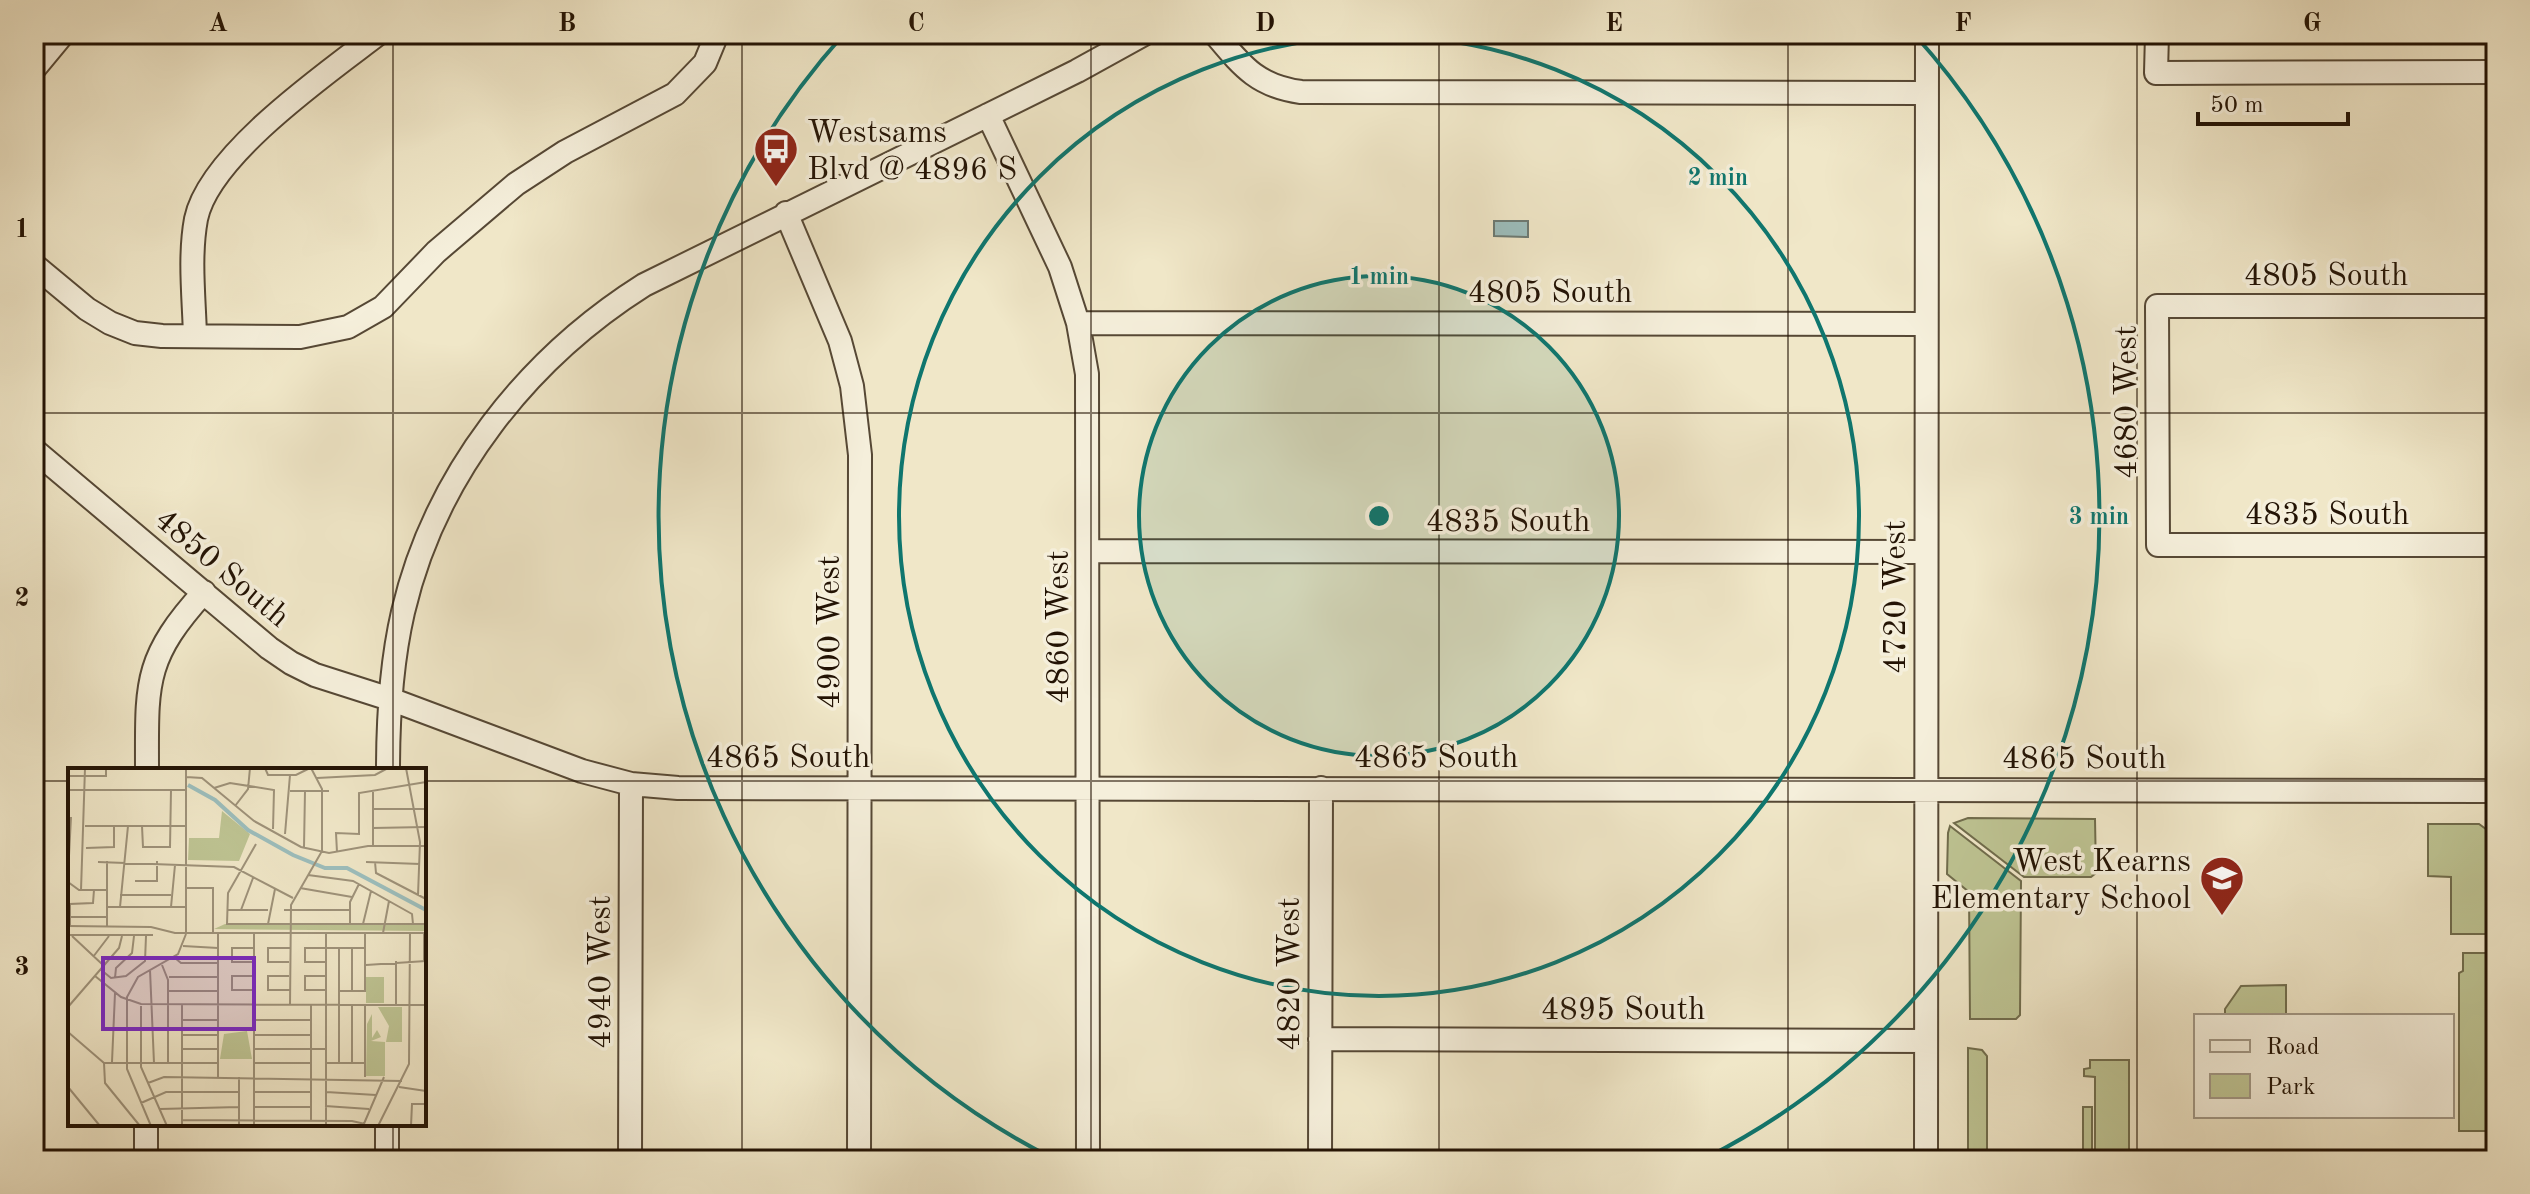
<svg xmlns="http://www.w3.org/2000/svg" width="2530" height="1194" viewBox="0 0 2530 1194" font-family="'Old Standard TT',serif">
<rect width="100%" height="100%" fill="#f0e7c8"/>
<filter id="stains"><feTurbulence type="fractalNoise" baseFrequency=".0025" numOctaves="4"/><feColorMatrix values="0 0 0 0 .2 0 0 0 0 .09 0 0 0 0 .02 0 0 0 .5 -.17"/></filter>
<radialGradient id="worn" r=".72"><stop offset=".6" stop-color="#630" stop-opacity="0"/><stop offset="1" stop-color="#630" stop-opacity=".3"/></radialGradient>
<path fill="#bec493" stroke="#706c4c" stroke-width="2" d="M 1968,818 L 2095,819 L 2096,873 L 2091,877 L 2024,877 L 1954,823 Z
M 2428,824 L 2479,824 L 2494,835 L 2495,934 L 2451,934 L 2451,877 L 2428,876 Z
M 1950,826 L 2021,881 L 2020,1015 L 2016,1019 L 1970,1019 L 1969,892 L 1947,874 L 1948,833 Z
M 2463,953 L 2495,953 L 2494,1131 L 2459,1131 L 2459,973 L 2463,971 Z
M 2286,985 L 2286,1016 L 2225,1016 L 2225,1009 L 2241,986 Z
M 1968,1048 L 1982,1050 L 1987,1056 L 1987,1160 L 1968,1160 Z
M 2090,1060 L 2129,1060 L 2129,1160 L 2095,1160 L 2095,1077 L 2084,1076 L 2084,1069 L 2090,1068 Z
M 2083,1107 L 2092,1107 L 2092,1160 L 2083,1160 Z"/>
<path fill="#9cbebd" stroke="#6c7a73" stroke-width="2" d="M 1494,221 L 1528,221 L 1528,237 L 1494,236 Z"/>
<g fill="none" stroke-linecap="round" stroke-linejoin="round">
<g stroke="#564835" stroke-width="26">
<path id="minor" d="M 1215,34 C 1242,66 1257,86 1301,92 L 1926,93
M 2157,34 L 2156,73 L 2496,72
M 34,69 L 63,34
M 988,115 L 1060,267 L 1078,323 L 1087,374 L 1088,1160
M 786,213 L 840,341 L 852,386 L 860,455 L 859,1160
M 34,265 L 87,309 L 110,323 L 135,333 L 162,336 L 300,337 L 348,327 L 383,307 L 436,252 L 516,184 L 565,152 L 675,94 L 705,63 L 717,34
M 2496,306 L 2157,306 L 2158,545 L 2496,545
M 1078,323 L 1926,324
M 195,336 C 194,298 189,257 196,219 C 209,155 327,73 378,34
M 34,450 L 269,648 L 291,663 L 315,675 L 390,699 L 582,771 L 631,784 L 678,788 L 2496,791
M 1089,551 L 1926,552
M 147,770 C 147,684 143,659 204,592
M 388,770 C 388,717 391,664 403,612 C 435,475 527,359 644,285 L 1077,71 L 1144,34
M 1320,1039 L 1926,1041
M 146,1160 L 146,1124
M 387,1160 L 387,1124
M 630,1160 L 631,784
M 1320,1160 L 1321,788
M 1926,1160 L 1927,34"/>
</g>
<use href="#minor" stroke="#f5efdb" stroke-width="22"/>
</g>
<path fill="none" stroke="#231304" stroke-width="2" stroke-opacity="0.55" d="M 393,34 L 393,770M 742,34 L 742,1160M 1091,34 L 1091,1160M 1439,34 L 1439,1160M 1788,34 L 1788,1160M 2137,34 L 2137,1160M 34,413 L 2496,413M 34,781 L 70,781M 424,781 L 2496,781M 393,1124 L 393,1160"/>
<circle cx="1379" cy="516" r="240" fill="#0f766e" fill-opacity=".12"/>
<g fill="none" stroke="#0f766e" stroke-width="4">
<circle cx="1379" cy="516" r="240"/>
<circle cx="1379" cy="516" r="480"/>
<path d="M1052 1158A720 720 0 0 1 844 34M1914 34A720 720 0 0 1 1706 1158"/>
</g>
<defs>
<g id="bus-pin" transform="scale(2.3)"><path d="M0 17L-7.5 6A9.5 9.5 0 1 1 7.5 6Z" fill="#8f2418" stroke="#f5efdb"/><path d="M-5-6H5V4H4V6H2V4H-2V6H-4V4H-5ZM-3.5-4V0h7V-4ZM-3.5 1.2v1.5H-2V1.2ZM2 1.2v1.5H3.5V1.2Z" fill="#fff"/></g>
<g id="school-pin" transform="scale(2.3)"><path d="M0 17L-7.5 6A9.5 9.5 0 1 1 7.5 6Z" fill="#8f2418" stroke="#f5efdb"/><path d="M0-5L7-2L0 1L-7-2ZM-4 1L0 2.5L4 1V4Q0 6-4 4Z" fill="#fff"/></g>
</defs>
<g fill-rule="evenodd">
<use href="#bus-pin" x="776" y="149"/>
<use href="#school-pin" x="2222" y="878"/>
</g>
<g text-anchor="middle" stroke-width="7" stroke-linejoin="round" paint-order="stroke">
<g font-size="32" fill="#231304" stroke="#f5efdb" text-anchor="start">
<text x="807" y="142">Westsams<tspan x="807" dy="37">Blvd @ 4896 S</tspan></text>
<text x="2191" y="871" text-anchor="end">West Kearns<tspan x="2191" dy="37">Elementary School</tspan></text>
</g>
<g font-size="32" fill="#231304" stroke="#f5efdb">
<text x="2326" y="285">4805 South</text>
<text x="1550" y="302">4805 South</text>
<text transform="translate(2125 402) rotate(-90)" y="11">4680 West</text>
<text x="2327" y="524">4835 South</text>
<text x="1508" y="531">4835 South</text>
<text transform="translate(223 567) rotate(40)" y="11">4850 South</text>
<text transform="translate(1894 597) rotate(-90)" y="11">4720 West</text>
<text transform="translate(1057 627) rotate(-90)" y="11">4860 West</text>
<text transform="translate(828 632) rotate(-90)" y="11">4900 West</text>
<text x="788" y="767">4865 South</text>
<text x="1436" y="767">4865 South</text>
<text x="2084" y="768">4865 South</text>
<text transform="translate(599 972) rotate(-90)" y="11">4940 West</text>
<text transform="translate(1288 974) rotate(-90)" y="11">4820 West</text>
<text x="1623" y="1019">4895 South</text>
</g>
</g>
<g transform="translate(68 768)">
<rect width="358" height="358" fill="#f0e7c8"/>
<path d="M 154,43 L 182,66 L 171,93 L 120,92 L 121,70 L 151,70 ZM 157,156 L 356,157 L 358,163 L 146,161 ZM 298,209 L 316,209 L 316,235 L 298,235 ZM 310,239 L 334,239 L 334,274 L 318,274 L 321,258 ZM 304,246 L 304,270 L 309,262 L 313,269 L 303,273 L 317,274 L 317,308 L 298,308 L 299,256 ZM 179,263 L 184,291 L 152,291 L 156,266 Z" fill="#bec493"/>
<path fill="none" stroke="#9cbebd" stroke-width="4" d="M 120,17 L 147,32 L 180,62 L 225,87 L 257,100 L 279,100 L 358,142"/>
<path fill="none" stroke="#9e927a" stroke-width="2" d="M 197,0 L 200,7 L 228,7 L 242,0M 338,0 L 352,74 L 350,127M 0,8 L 38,8 L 38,0M 118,9 L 134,10 L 186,53 L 233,79 L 261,85 L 300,78 L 358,78M 249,10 L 307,7 L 320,0M 146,20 L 162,15 L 206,22 L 205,61M 0,22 L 118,22M 222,23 L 261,23M 167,38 L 180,21 L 182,0M 305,41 L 358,41M 17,58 L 118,58M 74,58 L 75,79 L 102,79 L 103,22M 305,60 L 358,59M 217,66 L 222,7M 188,76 L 160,125 L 159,156 L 358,156M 305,77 L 305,23M 236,79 L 237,23M 18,80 L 46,79 L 46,58M 269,84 L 268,65 L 291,66 L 291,25 L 358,14M 39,93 L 39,158M 30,94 L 166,99 L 225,130M 298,94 L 352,96M 307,94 L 308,105 L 358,131M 0,107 L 3,49M 240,107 L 285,113 L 344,146 L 345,156M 67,113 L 89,113 L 89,93M 0,114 L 11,122 L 39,122M 118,120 L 145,120 L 145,164M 232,120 L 284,129M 13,122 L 17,0M 52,127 L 103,127M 39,139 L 117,139M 52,139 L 60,58M 103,139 L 107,97M 159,142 L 200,142M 173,142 L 185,110M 216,142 L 282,142M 2,149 L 39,149M 200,156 L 207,121M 282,156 L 282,134 L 291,116M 295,156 L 303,123M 2,157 L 2,136 L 25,135 L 26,122M 0,158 L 83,159 L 107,165 L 358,165M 118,165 L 118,0M 315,165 L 321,133M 356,165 L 356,193M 0,167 L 85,167M 4,168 L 35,197M 115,178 L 150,180M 25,189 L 41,168M 107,190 L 113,195 L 150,195M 185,194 L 164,194 L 164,180 L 186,180M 221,194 L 200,194 L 200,180 L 222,180M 257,194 L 237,194 L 237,180 L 297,180M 94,197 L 100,212 L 100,295M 298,197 L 358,193M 32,201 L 43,210 L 58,208 L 77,193 L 78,168M 82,202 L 86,295M 27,208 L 53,229 L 73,236 L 358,237M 185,208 L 164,208 L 164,222 L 186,222M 221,208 L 200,208 L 200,222 L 222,222M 101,209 L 150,209M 47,210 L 48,200 L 64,185 L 66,168M 258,222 L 237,222 L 237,208 L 258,208M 284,222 L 284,180M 101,223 L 150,223M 271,223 L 297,223 L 297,165M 222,237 L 223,137 L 254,83 L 254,21 L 243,0M 284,237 L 284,295M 297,237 L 297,309M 328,237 L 328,193M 73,238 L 73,299 L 99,358M 0,239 L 51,180 L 54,168M 114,252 L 150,252M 186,252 L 243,252M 0,264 L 36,295 L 150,295M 114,267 L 150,267M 186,267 L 243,267M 114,281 L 150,281M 186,281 L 258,281M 358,282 L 358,237M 44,294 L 47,225M 36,295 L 37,315 L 72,358M 186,295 L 243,295M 258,295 L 297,295M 271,295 L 271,180M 150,309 L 150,164M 80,315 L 96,309 L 334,313M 0,319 L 32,358M 331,319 L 358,323M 186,324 L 243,324M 258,324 L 308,327M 73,335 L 98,324 L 171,324M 257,338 L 301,341M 186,339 L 243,339M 92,341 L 171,339M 114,352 L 284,353 L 306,358M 243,353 L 243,237M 83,358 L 59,301 L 59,229 L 70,209 L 110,186 L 118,166M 114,358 L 114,237M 171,358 L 171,309M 186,358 L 186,164M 258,358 L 258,165M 295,358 L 316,309M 310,358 L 341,296 L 342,165M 343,358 L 344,336 L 358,336"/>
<path fill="#7b2cbf" fill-opacity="0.15" stroke="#7b2cbf" stroke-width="4" d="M 35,190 L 186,190 L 186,261 L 35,261 Z"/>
<rect width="358" height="358" fill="none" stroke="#231304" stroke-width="4"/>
</g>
<circle cx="1379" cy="516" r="12" fill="#0f766e" stroke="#f5efdb" stroke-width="4"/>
<g font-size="24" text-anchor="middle" font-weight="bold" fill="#0f766e" stroke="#f5efdb" stroke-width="7" stroke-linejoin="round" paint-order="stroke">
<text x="1718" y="185">2 min</text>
<text x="1379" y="284">1 min</text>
<text x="2099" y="524">3 min</text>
</g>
<rect width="2530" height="1194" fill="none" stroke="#f0e7c8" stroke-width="88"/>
<rect x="2194" y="1014" width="260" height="104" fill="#f5efdb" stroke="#a19785" stroke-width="2"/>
<rect x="2210" y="1040" width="40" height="12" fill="#f5efdb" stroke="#a19785" stroke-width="2"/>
<text x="2266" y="1054" font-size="24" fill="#231304">Road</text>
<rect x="2210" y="1074" width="40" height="24" fill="#bec493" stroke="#a19785" stroke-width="2"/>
<text x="2266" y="1094" font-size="24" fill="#231304">Park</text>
<path d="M2198 112v12h150v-12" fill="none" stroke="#231304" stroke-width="4"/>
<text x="2210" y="112" font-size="24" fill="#231304" stroke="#f5efdb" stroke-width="6" paint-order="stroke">50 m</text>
<rect x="44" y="44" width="2442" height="1106" fill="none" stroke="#231304" stroke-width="3"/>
<g font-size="26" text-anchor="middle" font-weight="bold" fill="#231304">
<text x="218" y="31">A</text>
<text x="567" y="31">B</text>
<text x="916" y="31">C</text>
<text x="1265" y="31">D</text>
<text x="1614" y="31">E</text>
<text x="1963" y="31">F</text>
<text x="2312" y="31">G</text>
<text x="22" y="237">1</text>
<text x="22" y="606">2</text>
<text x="22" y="975">3</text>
</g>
<rect width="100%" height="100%" filter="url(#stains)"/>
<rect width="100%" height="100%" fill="url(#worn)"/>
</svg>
